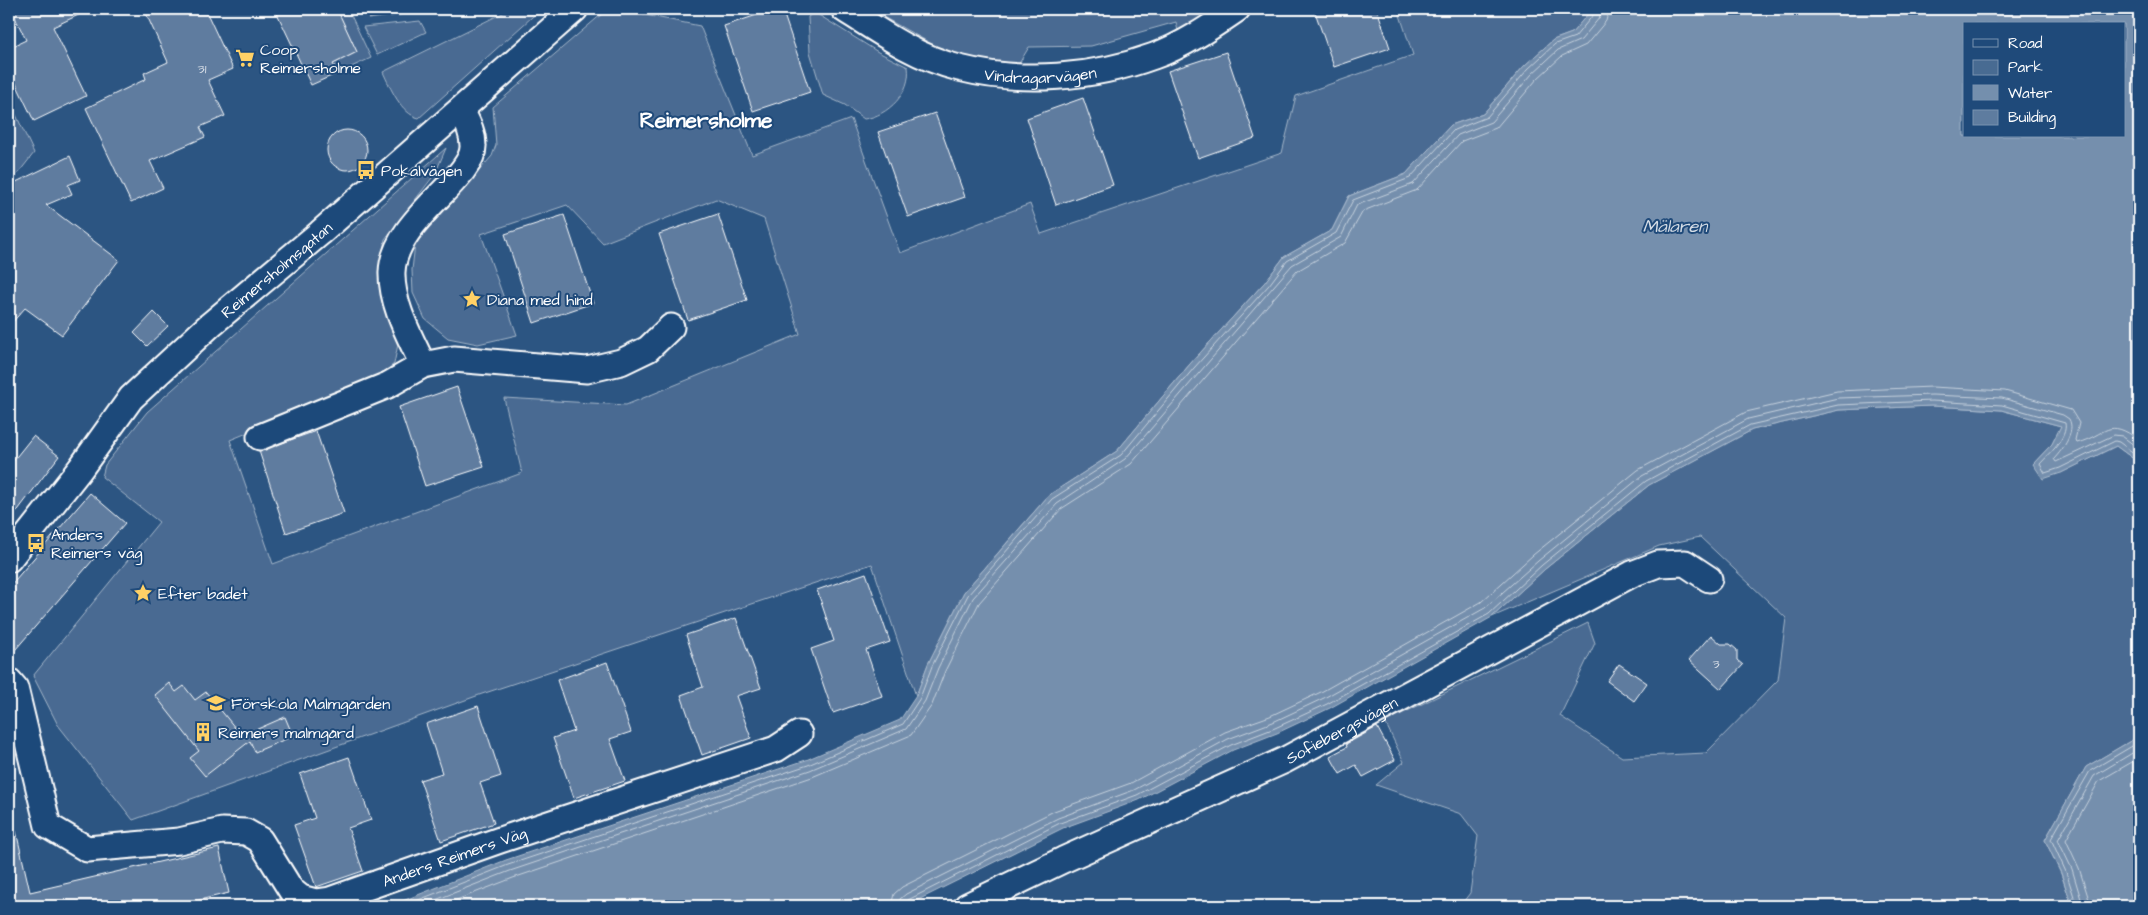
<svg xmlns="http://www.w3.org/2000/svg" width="2148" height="915" viewBox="0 0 2148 915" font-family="'Architects Daughter',sans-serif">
<rect width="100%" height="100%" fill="#2c5582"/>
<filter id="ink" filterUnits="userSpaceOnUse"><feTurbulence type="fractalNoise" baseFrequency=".02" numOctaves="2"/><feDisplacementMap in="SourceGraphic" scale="10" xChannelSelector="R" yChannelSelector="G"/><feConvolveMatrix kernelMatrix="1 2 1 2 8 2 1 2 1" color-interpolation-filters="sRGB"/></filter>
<g filter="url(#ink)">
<path fill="#486b92" stroke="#a4b5c8" d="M 380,9 L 421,9 L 422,12 L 368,19 Z
M 511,9 L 541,9 L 419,118 C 401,114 390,87 383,72 Z
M 869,9 L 1211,9 L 1179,36 L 1176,22 L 1091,46 L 1029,47 L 1017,67 L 957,58 Z
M 1398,9 L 1592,9 L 1572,33 L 1553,40 L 1524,66 L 1483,114 L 1451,125 L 1406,174 L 1349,196 L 1332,230 L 1284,257 L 1265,282 L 1190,364 L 1117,451 L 1049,495 L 1011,538 L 964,592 L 928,664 L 916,696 L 872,564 L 482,694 L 133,820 L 58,725 L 33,676 L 159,522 L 102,477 L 105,465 L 147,412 L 446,148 L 435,174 L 385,239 L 379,270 L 398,344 L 394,364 L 372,382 L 230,440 L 273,564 L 522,473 L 504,398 L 626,405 L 800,334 L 764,219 L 716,199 L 603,243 L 567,205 L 481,234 L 517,335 L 478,344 L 448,338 L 425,319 L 413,293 L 412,270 L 415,244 L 492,156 L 496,145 L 493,107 L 603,13 L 625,11 L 700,26 L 752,155 L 851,119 L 900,253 L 1030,204 L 1041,234 L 1282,153 L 1296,96 L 1413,55 Z
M 349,11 L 371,58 L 338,73 L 333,64 L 357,52 L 340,16 Z
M 814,12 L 878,52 L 908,67 C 912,92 888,116 864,119 L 845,105 L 823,95 L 810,52 L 808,17 Z
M 420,21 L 426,32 L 377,55 L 363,27 Z
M 9,100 L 34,153 L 9,185 Z
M 1932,406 L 2001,410 L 2061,426 L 2052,444 L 2033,464 L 2061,473 L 2116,446 L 2139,463 L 2139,736 L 2086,767 L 2045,840 L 2061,874 L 2072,906 L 1460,906 L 1470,893 L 1478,836 L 1461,814 L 1376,785 L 1404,762 L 1385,722 L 1588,623 L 1595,643 L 1560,716 L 1622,757 L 1706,753 L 1778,680 L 1786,618 L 1700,537 L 1659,546 L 1492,617 L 1545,569 L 1649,485 L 1752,430 L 1839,410 Z"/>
<path fill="#748fad" stroke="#acbcce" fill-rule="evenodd" d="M 1592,9 L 2139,9 L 2139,463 L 2116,446 L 2061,473 L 2043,479 L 2033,464 L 2052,444 L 2061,426 L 2001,410 L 1932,406 L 1839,410 L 1752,430 L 1649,485 L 1545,569 L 1492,617 L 1330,708 L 1277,733 L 1233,750 L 1139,800 L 1063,828 L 906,906 L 384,906 L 395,904 L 506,860 L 806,760 L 900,720 L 916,696 L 928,664 L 964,592 L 1049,495 L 1117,451 L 1190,364 L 1265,282 L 1284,257 L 1332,230 L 1349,196 L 1406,174 L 1451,125 L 1483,114 L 1524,66 L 1553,40 L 1572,33 ZM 1964,24 L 2124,24 L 2124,136 L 1964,136 Z
M 2139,736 L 2139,906 L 2072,906 L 2061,873 L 2045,840 L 2086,767 Z"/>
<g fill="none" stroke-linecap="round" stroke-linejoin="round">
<path stroke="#c7d2de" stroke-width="1" d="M 403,906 L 508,865 L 808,765 L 903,724 L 920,698 L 932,666 L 968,595 L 1052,499 L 1121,455 L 1194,368 L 1269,285 L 1287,261 L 1336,233 L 1353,200 L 1410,178 L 1454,130 L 1487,117 L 1528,69 L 1555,44 L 1575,37 L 1594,14 L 1595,9
M 420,906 L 510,871 L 810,770 L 906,729 L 925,701 L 938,668 L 973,598 L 1057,504 L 1125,459 L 1292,265 L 1341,237 L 1357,205 L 1413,184 L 1458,135 L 1491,122 L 1532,74 L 1558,50 L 1581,40 L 1600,17 L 1602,9
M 441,906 L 513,878 L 812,777 L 911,735 L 932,705 L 945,671 L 979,603 L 1061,509 L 1131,464 L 1297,271 L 1345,243 L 1363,211 L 1417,190 L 1462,141 L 1496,128 L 1537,79 L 1562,56 L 1586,45 L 1606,21 L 1609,9
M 891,906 L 894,894 L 902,887 L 1054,811 L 1131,783 L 1225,732 L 1270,716 L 1321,692 L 1481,602 L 1533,555 L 1638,470 L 1746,412 L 1837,391 L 1932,387 L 2005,391 L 2071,410 L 2079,423 L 2075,440 L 2077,443 C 2107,435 2107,416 2139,440
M 899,906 L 900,899 L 906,894 L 1058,818 L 1134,790 L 1228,739 L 1273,722 L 1324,698 L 1485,608 L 1538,561 L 1642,476 L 1748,419 L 1838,398 L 1932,395 L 2002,398 L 2063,415 L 2069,419 C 2076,432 2063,449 2054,459 L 2056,462 L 2114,435 L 2122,436 L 2139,449
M 905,906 L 908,900 L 1060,823 L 1137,795 L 1231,745 L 1275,728 L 1327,704 L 1489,614 L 1542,565 L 1646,481 L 1750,425 L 1838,405 L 1932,401 L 2002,405 L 2065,423 C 2068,438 2049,454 2040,464 L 2045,473 L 2060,468 L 2115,441 L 2119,442 L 2139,457
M 2077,906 L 2066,872 L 2051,839 L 2090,771 L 2139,742
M 2083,906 L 2072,869 L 2058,840 L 2094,776 L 2139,749
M 2091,906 L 2079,868 L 2066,840 L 2099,781 L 2139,758"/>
</g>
<path fill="#5e7c9f" stroke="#fff" d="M 11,9 L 91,9 L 53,27 L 86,96 L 34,121 L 9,69 L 9,48 L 26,40 Z
M 144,9 L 205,9 L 233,69 L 208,80 L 225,116 L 200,127 L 205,137 L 150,161 L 163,188 L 131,203 L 86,108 L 146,79 L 144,73 L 168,62 Z
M 275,9 L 337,9 L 357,52 L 333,64 L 338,73 L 311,85 Z
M 775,9 L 782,9 L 810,92 L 753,111 L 724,26 Z
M 1314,9 L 1377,9 L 1390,48 L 1334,67 Z
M 1226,52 L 1255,138 L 1198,158 L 1168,71 Z
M 1083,98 L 1113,185 L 1056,205 L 1027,118 Z
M 935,113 L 965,197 L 908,217 L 878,132 Z
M327 150a20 20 0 1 1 40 0a20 20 0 1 1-40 0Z
M 70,156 L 80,180 L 68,185 L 72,194 L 46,205 L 119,260 L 62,335 L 25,308 L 9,326 L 9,192 L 16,182 Z
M 718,214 L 747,300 L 688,320 L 659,234 Z
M 564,215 L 593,303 L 534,323 L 505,234 Z
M 154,312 L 168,326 L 147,346 L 134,333 Z
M 457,387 L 484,467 L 425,486 L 399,407 Z
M 316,431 L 344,513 L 286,533 L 259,451 Z
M 33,436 L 59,456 L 9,522 L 9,466 Z
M 90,493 L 125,523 L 9,657 L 9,587 Z
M 866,573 L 890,642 L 866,650 L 882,696 L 833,713 L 811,649 L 834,641 L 817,590 Z
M 736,618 L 761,688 L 736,696 L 751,738 L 702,755 L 681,695 L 703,687 L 686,635 Z
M 1711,635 L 1721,644 L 1730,644 L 1737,650 L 1737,660 L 1743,665 L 1721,689 L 1689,660 Z
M 607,662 L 631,732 L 610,739 L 625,781 L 574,798 L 553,738 L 574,731 L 557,680 Z
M 1619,664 L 1647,683 L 1634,701 L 1607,681 Z
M 169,683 L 176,692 L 184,686 L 195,700 L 206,692 L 240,734 L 237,738 L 285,717 L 293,736 L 255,752 L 250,741 L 205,776 L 190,758 L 199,751 L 155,695 Z
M 478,706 L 501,776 L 480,783 L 494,823 L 441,841 L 420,780 L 442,773 L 426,724 Z
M 1377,727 L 1395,760 L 1363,777 L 1356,765 L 1340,774 L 1330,756 L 1347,747 L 1346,744 Z
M 349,757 L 371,820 L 348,828 L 363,871 L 316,887 L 294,825 L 315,818 L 300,774 Z
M 16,831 L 30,892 L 219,848 L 229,893 L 174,906 L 9,906 L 9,832 Z"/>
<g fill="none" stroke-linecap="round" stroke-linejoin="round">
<g stroke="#fff" stroke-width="29">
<g id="minor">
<path id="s1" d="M 844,9 C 880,32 917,58 959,68 C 1022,84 1094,78 1154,56 C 1183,46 1212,26 1237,9"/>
<path d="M 423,365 C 410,337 391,304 392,272 C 394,219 474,179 473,146 C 473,132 467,122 461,110"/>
<path d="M 260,437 L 388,385 L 423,365 L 454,359 L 587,370 L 621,362 L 648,349 L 671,327"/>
<path id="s2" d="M 9,559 L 80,469 L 131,398 L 210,325 L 320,233 L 575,9"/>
<path id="s3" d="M 9,681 L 15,688 L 48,826 L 87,849 L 179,841 L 222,831 L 246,832 L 260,840 L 291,890 L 301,898 L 316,902 L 330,900 L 500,840 L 776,749 L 799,734"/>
<path id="s4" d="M 967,906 L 1063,860 L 1285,760 L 1632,574 L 1658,564 L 1685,563 L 1709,579"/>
</g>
</g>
<use href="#minor" stroke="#1f4a7a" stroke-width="25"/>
</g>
</g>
<defs>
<g id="supermarket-bare" transform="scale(1.5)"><path d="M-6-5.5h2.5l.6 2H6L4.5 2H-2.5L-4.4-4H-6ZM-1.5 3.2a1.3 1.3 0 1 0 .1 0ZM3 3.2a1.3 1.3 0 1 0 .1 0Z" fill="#ffd166" stroke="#1f4a7a" stroke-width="2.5" paint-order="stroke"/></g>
<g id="bus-bare" transform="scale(1.5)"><path d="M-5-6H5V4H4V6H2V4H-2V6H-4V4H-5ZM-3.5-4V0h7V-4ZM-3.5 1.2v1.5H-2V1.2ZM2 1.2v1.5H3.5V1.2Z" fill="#ffd166" stroke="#1f4a7a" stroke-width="2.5" paint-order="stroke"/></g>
<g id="sight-bare" transform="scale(1.5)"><path d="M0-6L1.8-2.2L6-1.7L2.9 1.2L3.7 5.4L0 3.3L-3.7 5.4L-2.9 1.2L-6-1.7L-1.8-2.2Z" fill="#ffd166" stroke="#1f4a7a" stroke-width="2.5" paint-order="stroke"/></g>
<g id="school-bare" transform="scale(1.5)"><path d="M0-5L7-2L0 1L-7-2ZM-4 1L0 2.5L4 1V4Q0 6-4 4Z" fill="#ffd166" stroke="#1f4a7a" stroke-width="2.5" paint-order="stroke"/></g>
<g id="building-bare" transform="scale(1.5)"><path d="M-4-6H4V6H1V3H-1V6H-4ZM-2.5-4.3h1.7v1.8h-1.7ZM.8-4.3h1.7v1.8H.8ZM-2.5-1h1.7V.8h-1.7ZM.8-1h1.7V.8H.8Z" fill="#ffd166" stroke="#1f4a7a" stroke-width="2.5" paint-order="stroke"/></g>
</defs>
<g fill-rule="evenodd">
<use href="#supermarket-bare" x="245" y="58"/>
<use href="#bus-bare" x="366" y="170"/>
<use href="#sight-bare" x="472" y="299"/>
<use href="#bus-bare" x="36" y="543"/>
<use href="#sight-bare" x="143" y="593"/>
<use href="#school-bare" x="216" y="703"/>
<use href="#building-bare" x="203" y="732"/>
</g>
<g text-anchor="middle" stroke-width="4" stroke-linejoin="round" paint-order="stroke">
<g font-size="14" fill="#d7dee7">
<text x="202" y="73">31</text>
<text x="1716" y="668">3</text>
</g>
<g font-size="16" fill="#fff" stroke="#1f4a7a" text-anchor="start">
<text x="260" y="55">Coop<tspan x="260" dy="18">Reimersholme</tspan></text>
<text x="381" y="176">Pokalvägen</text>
<text x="487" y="305">Diana med hind</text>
<text x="51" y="540">Anders<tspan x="51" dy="18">Reimers väg</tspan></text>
<text x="158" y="599">Efter badet</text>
<text x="231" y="709">Förskola Malmgården</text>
<text x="218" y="738">Reimers malmgård</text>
</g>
<g font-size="16" fill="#fff" stroke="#1f4a7a">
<text dy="6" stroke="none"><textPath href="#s1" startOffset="212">Vindragarvägen</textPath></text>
<text dy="6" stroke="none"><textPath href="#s2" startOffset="396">Reimersholmsgatan</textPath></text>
<text dy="6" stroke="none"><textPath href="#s4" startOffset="414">Sofiebergsvägen</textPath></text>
<text dy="6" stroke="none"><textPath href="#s3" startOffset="606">Anders Reimers Väg</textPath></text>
</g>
<g font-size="18" font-style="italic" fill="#d5dde6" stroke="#1f4a7a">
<text x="1675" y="232">Mälaren</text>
</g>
<g font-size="21" font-weight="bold" fill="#fff" stroke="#1f4a7a">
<text x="706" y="127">Reimersholme</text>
</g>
</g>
<rect width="2148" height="915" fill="none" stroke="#1f4a7a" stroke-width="30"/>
<rect x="15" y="15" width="2118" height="885" fill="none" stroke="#fff" stroke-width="2" filter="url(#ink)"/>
<rect x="1963" y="22" width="162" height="115" fill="#1f4a7a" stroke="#7992af"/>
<rect x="1973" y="39" width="25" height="8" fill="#1f4a7a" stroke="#7992af"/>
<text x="2008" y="48" font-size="15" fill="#ffffff">Road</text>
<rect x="1973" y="60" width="25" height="15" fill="#486b92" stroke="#7992af"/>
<text x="2008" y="72" font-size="15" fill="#ffffff">Park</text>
<rect x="1973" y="85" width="25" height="15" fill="#748fad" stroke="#7992af"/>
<text x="2008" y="98" font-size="15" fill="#ffffff">Water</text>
<rect x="1973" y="110" width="25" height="15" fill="#5e7c9f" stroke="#7992af"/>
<text x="2008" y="122" font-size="15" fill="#ffffff">Building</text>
</svg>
